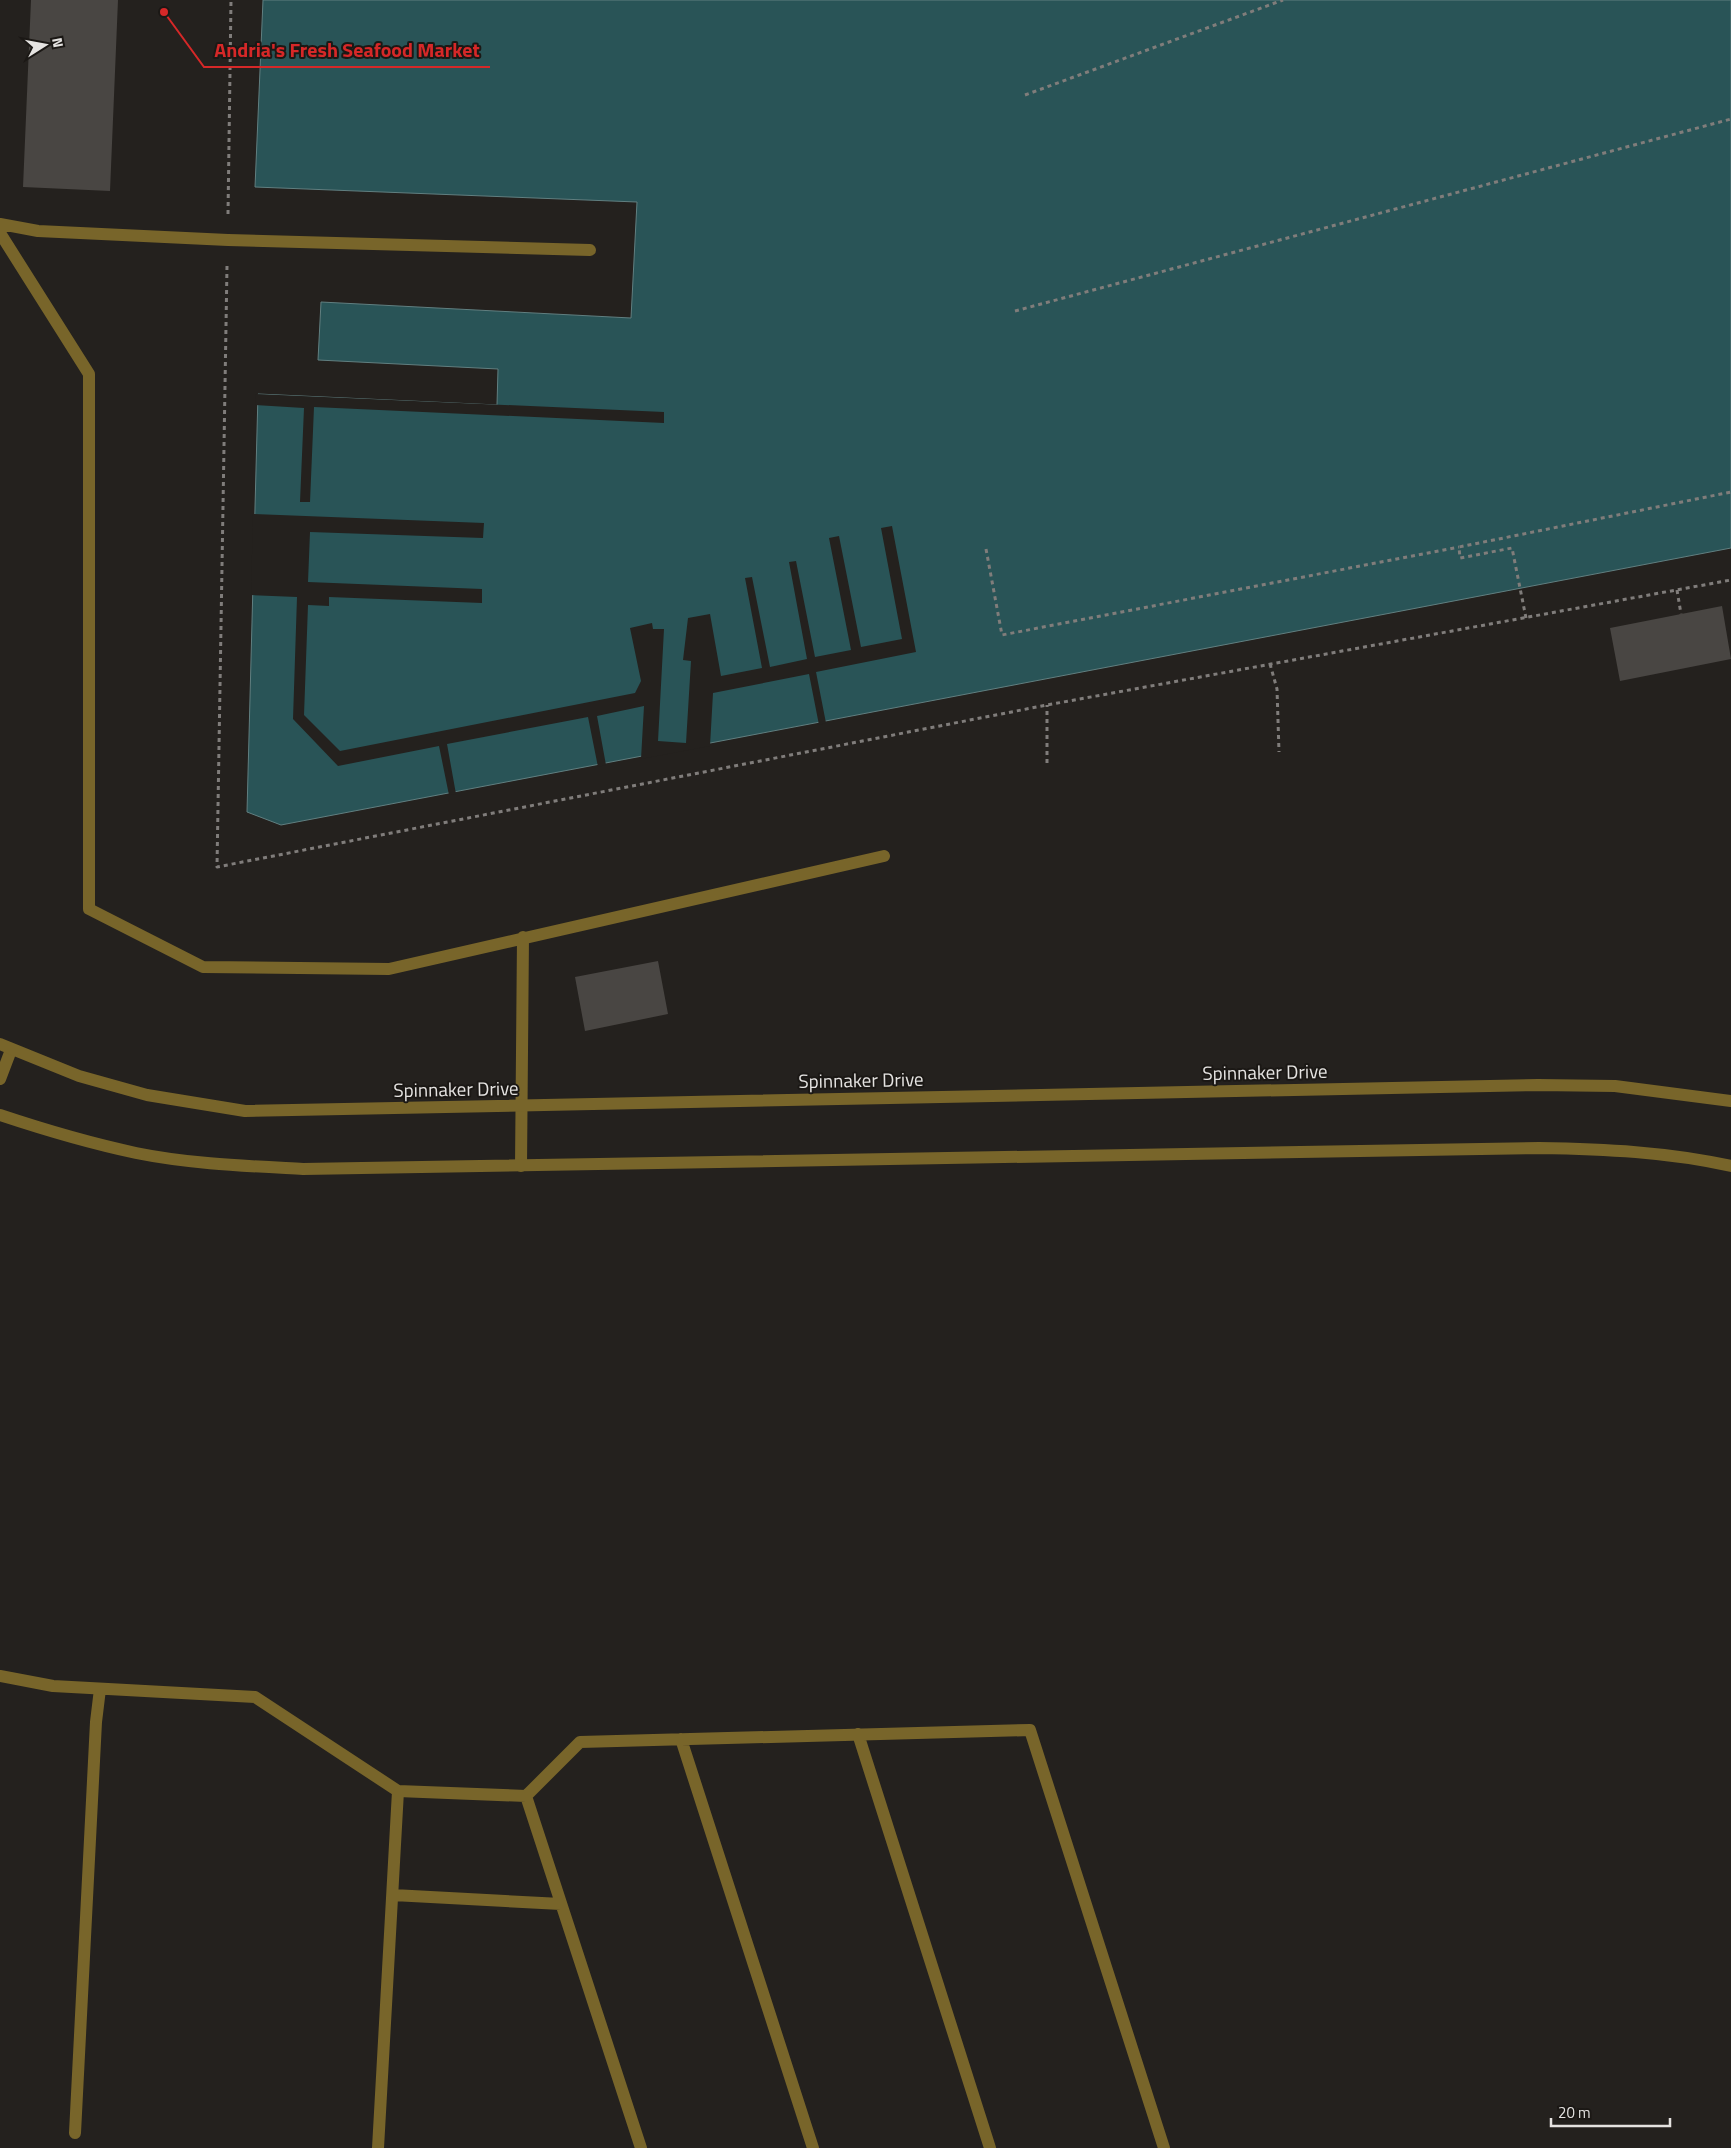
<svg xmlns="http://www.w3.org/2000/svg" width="1731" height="2148" viewBox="0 0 1731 2148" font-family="'Titillium Web',sans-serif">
<rect width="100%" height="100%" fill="#24211e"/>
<path fill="#295457" stroke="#617f80" d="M 263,0 L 1731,0 L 1731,548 L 281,825 L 247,812 L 258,394 L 497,405 L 498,369 L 318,360 L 321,302 L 631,318 L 637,202 L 255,187 Z"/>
<path fill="#24211e" d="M 256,394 L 664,412 L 664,423 L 314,407 L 310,502 L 300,502 L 304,408 L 255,405 Z
M 253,514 L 484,523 L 483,538 L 310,532 L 308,582 L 482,589 L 482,603 L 329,597 L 329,606 L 308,605 L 304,715 L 340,751 L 635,693 L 641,681 L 630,628 L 652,623 L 653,629 L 664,629 L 658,741 L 686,743 L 691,661 L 683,660 L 688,618 L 710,614 L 721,676 L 762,668 L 745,578 L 752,577 L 770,667 L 807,659 L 789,562 L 796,561 L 815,657 L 851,650 L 829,538 L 839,536 L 861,647 L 902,639 L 881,528 L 892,526 L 916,652 L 816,672 L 826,723 L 819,725 L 809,674 L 713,693 L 710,746 L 641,759 L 644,706 L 597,716 L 606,765 L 598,767 L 588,717 L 447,744 L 456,794 L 449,795 L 439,746 L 338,766 L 293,719 L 297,597 L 251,595 Z"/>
<path fill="#494643" d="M 31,0 L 118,0 L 110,191 L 23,187 Z
M 1722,606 L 1731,659 L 1620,681 L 1610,628 Z
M 658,961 L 668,1014 L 585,1031 L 575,977 Z"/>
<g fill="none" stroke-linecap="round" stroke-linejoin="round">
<path stroke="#807d7b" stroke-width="3" stroke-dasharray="4 4" stroke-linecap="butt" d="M 1025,95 L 1283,0
M 228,214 L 231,0
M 227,266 L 217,867 L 1047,705 L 1731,580
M 1015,311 L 1731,119
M 986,549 L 1002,635 L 1459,547
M 1677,590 L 1681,614
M 1526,618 L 1512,548 L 1460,558 L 1459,547 L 1731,492
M 1270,664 L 1277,689 L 1279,752
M 1047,763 L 1047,705"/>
<path stroke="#78652a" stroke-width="12" d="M 0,224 L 38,231 L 228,240 L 590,250
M 0,233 L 89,374 L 89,909 L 203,967 L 389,969 L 884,856
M 521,1166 L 523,937
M 0,1676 L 53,1686 L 255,1697 L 398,1791 L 526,1796 L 580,1742 L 1030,1730 L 1164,2148
M 858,1734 L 990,2148
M 681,1739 L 813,2148
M 526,1796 L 641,2148
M 393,1895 L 561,1904
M 75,2133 L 96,1722 L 100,1689
M 378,2148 L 398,1791"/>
<path stroke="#78652a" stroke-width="12" d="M 0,1079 L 11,1050"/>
<path stroke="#78652a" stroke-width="12" d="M 0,1044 L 79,1076 L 147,1095 L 245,1111 L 1538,1085 L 1615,1086 L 1731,1101
M 0,1115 C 45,1130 89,1143 136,1153 C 190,1164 247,1166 303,1169 L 1539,1148 C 1604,1149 1668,1152 1731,1166"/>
</g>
<g text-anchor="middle" stroke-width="4" stroke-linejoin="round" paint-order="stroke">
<g font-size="19" fill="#e5e3e1" stroke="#1b1815">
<text transform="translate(1265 1072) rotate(-1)" y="7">Spinnaker Drive</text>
<text transform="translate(861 1080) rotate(-1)" y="7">Spinnaker Drive</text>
<text transform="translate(456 1089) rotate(-1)" y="7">Spinnaker Drive</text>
</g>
</g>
<path fill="none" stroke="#d62828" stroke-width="2" d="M164 12L204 67H490"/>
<circle fill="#d62828" stroke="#1b1815" stroke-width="2" cx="164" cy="12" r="5"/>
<g font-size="20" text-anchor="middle" font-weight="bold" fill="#d62828" stroke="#1b1815" stroke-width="4" stroke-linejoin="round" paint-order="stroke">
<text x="347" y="57">Andria's Fresh Seafood Market</text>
</g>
<g transform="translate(45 45) rotate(79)" stroke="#1b1815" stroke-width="4" paint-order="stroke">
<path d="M0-4L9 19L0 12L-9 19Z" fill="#e5e3e1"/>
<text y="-8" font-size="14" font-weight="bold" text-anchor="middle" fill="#e5e3e1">N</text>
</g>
<path d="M1551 2118v8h119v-8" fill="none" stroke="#e5e3e1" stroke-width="2.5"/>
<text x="1558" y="2118" font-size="15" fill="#e5e3e1" stroke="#1b1815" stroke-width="4" paint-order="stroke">20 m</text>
</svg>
